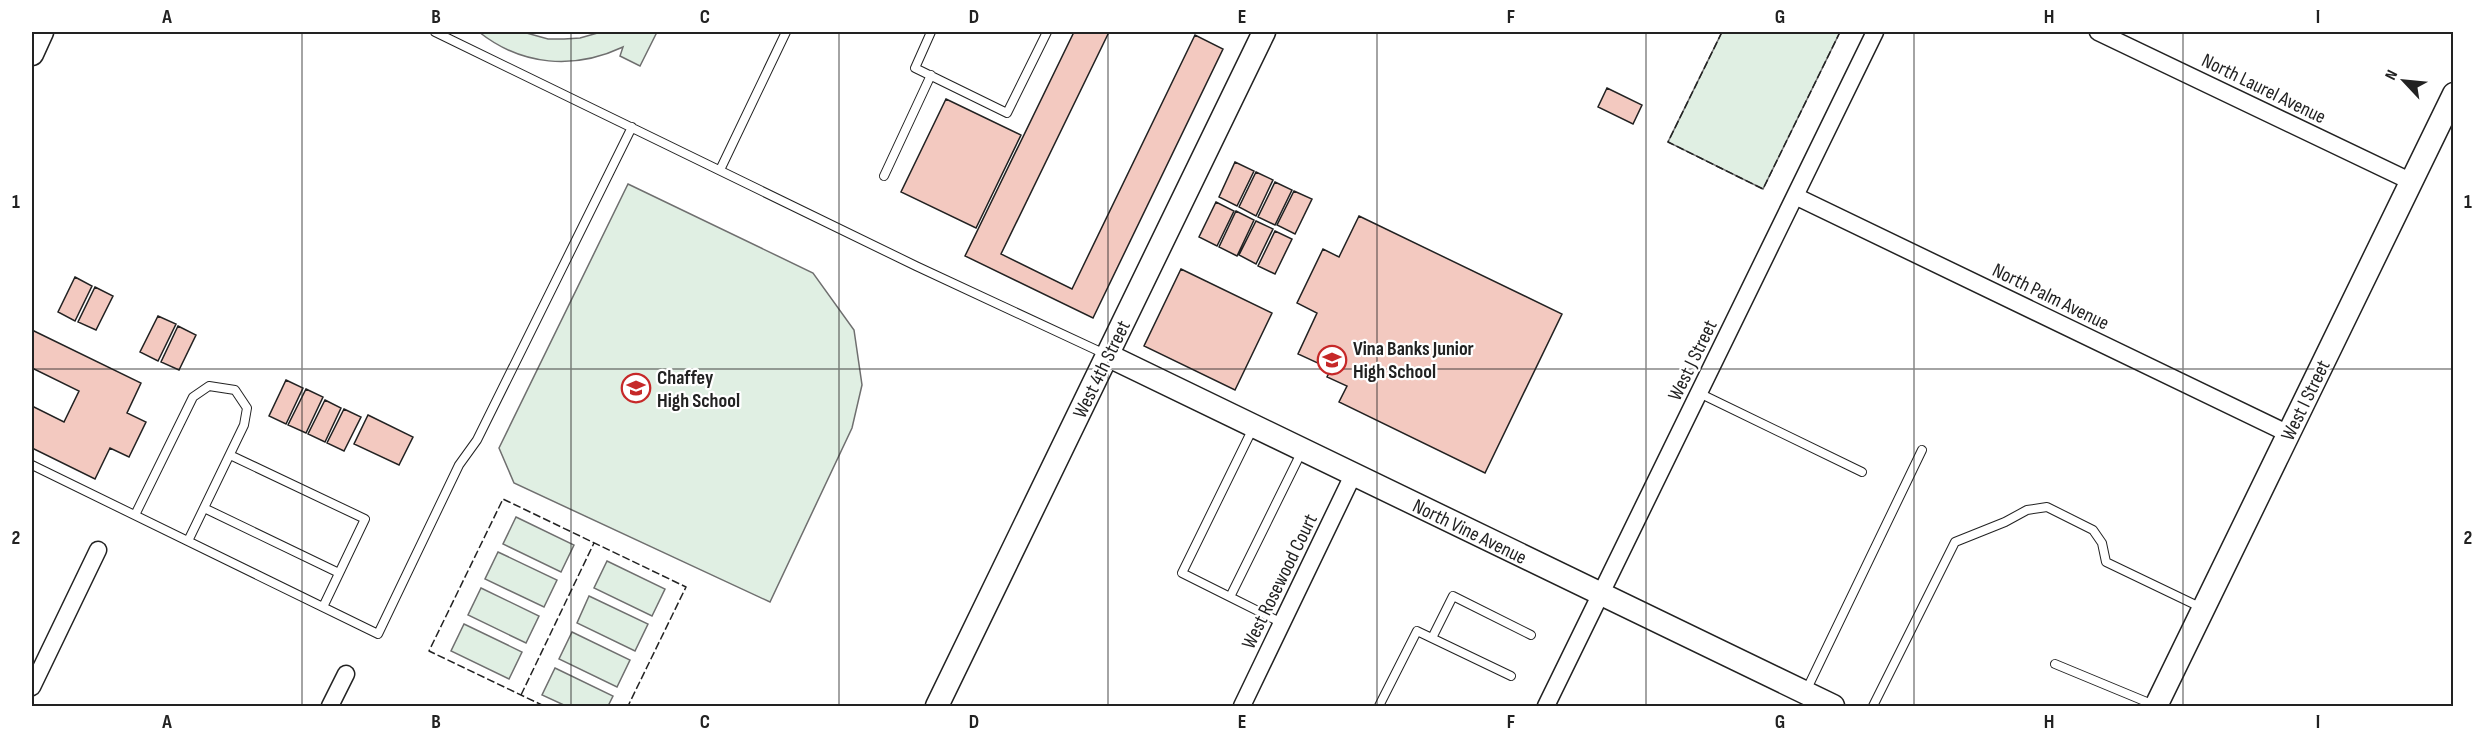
<svg xmlns="http://www.w3.org/2000/svg" width="2485" height="738" viewBox="0 0 2485 738" font-family="'Sofia Sans Condensed',sans-serif">
<rect width="100%" height="100%" fill="#fff"/>
<path fill="#e0efe3" stroke="#6f6f6f" stroke-width="1.5" d="M 479,32 L 523,32 L 548,39 L 564,39 L 580,38 L 601,32 L 657,32 L 640,66 L 620,56 L 623,47 C 574,70 522,66 479,32 Z
M 1722,32 L 1840,32 L 1763,189 L 1668,142 Z
M 628,184 L 813,273 L 854,330 L 862,385 L 852,428 L 770,602 L 514,483 L 499,448 Z
M 516,517 L 574,545 L 561,572 L 503,544 Z
M 498,552 L 557,580 L 544,607 L 485,579 Z
M 607,561 L 665,589 L 652,616 L 594,588 Z
M 481,588 L 539,616 L 526,643 L 468,615 Z
M 589,596 L 648,624 L 635,651 L 577,623 Z
M 464,624 L 522,652 L 509,679 L 451,651 Z
M 572,632 L 630,660 L 617,687 L 559,659 Z
M 555,668 L 613,696 L 608,706 L 566,706 L 542,695 Z"/>
<path fill="#f3c9c0" stroke="#222" stroke-width="1.5" d="M 1074,32 L 1109,32 L 1001,254 L 1072,289 L 1195,35 L 1223,49 L 1093,318 L 965,256 Z
M 1607,88 L 1642,105 L 1633,124 L 1598,107 Z
M 946,99 L 1021,135 L 976,228 L 901,192 Z
M 1235,162 L 1254,171 L 1237,206 L 1219,197 Z
M 1256,172 L 1273,180 L 1256,216 L 1239,207 Z
M 1275,182 L 1292,190 L 1275,225 L 1258,217 Z
M 1294,191 L 1312,199 L 1295,234 L 1277,225 Z
M 1216,202 L 1234,211 L 1217,246 L 1199,237 Z
M 1236,211 L 1254,220 L 1237,256 L 1219,247 Z
M 1359,216 L 1562,314 L 1485,473 L 1339,402 L 1347,386 L 1327,377 L 1331,369 L 1298,354 L 1317,313 L 1297,303 L 1323,249 L 1339,257 Z
M 1256,221 L 1273,229 L 1256,264 L 1239,255 Z
M 1275,231 L 1292,239 L 1275,274 L 1258,266 Z
M 1181,269 L 1272,313 L 1235,390 L 1144,346 Z
M 75,277 L 92,286 L 75,321 L 58,312 Z
M 95,287 L 113,296 L 96,330 L 78,322 Z
M 158,316 L 176,324 L 158,361 L 140,352 Z
M 178,326 L 196,335 L 179,370 L 161,362 Z
M 32,330 L 141,383 L 127,413 L 146,422 L 129,457 L 110,448 L 95,479 L 32,448 L 32,406 L 64,422 L 79,391 L 32,368 Z
M 286,380 L 303,388 L 286,424 L 269,416 Z
M 306,389 L 323,397 L 306,433 L 288,425 Z
M 325,400 L 341,408 L 325,442 L 308,434 Z
M 344,409 L 361,417 L 344,451 L 327,443 Z
M 368,415 L 413,437 L 399,465 L 354,444 Z"/>
<g fill="none" stroke-linecap="round" stroke-linejoin="round">
<g stroke="#222" stroke-width="10">
<path id="lane" d="M 435,32 L 916,266 L 1105,354
M 931,32 L 915,68 L 1007,113 L 1047,32
M 720,170 L 786,32
M 884,176 L 931,75
M 1699,393 L 1862,472
M 1254,426 L 1182,573 L 1230,597 L 1303,449
M 230,455 L 365,519 L 323,607
M 32,465 L 378,634 L 459,465 L 477,440 L 632,127
M 204,508 L 339,573
M 135,515 L 193,397 L 209,386 L 235,390 L 247,408 L 244,425 L 188,541
M 1230,597 L 1282,623
M 1432,638 L 1453,596 L 1531,635
M 2055,664 L 2154,705
M 1805,693 L 1922,450
M 1379,706 L 1417,631 L 1511,676
M 1873,706 L 1955,542 L 2005,522 L 2027,510 L 2047,507 L 2093,530 L 2102,543 L 2106,562 L 2202,608"/>
</g>
<g stroke="#222" stroke-width="19">
<path id="street" d="M 2098,32 L 2412,182
M 1795,196 L 2289,434
M 32,687 L 98,550
M 330,706 L 346,674
M 1242,706 L 1354,473
M 1546,706 L 1875,32"/>
</g>
<g stroke="#222" stroke-width="25">
<path id="secondary" d="M 32,54 L 42,32
M 1107,355 L 1833,706
M 937,706 L 1264,32
M 2156,706 L 2454,94"/>
</g>
<use href="#lane" stroke="#fff" stroke-width="8"/>
<use href="#street" stroke="#fff" stroke-width="16"/>
<use href="#secondary" stroke="#fff" stroke-width="22"/>
<path stroke="#222" stroke-width="1.5" stroke-dasharray="8 3" stroke-linecap="butt" d="M 1722,32 L 1668,142 L 1763,189 L 1840,32
M 521,695 L 594,543
M 544,706 L 429,651 L 503,499 L 686,587 L 628,706"/>
</g>
<path fill="none" stroke="#222" stroke-width="1.5" stroke-opacity="0.55" d="M 302,32 L 302,706M 571,32 L 571,706M 839,32 L 839,706M 1108,32 L 1108,706M 1377,32 L 1377,706M 1646,32 L 1646,706M 1914,32 L 1914,706M 2183,32 L 2183,706M 32,369 L 2454,369"/>
<defs>
<g id="school-ring" transform="scale(1.5)"><circle r="9.5" fill="#fff" stroke="#c62828" stroke-width="1.5"/><path d="M0-5L7-2L0 1L-7-2ZM-4 1L0 2.5L4 1V4Q0 6-4 4Z" fill="#c62828"/></g>
</defs>
<g fill-rule="evenodd">
<use href="#school-ring" x="1332" y="360"/>
<use href="#school-ring" x="636" y="388"/>
</g>
<g text-anchor="middle" stroke-width="4.5" stroke-linejoin="round" paint-order="stroke">
<g font-size="20" fill="#222" stroke="#fff">
<text transform="translate(2264 88) rotate(26)" y="7">North Laurel Avenue</text>
<text transform="translate(2051 296) rotate(26)" y="7">North Palm Avenue</text>
<text transform="translate(1692 360) rotate(-64)" y="7">West J Street</text>
<text transform="translate(1101 369) rotate(-64)" y="7">West 4th Street</text>
<text transform="translate(2305 400) rotate(-64)" y="7">West I Street</text>
<text transform="translate(1470 531) rotate(26)" y="7">North Vine Avenue</text>
<text transform="translate(1279 581) rotate(-64)" y="7">West Rosewood Court</text>
</g>
<g font-size="20" font-weight="bold" fill="#222" stroke="#fff" text-anchor="start">
<text x="1353" y="355">Vina Banks Junior<tspan x="1353" dy="23">High School</tspan></text>
<text x="657" y="384">Chaffey<tspan x="657" dy="23">High School</tspan></text>
</g>
</g>
<rect width="2485" height="738" fill="none" stroke="#ffffff" stroke-width="66"/>
<g transform="translate(2404 81) rotate(296)" stroke="#ffffff" stroke-width="4.5" paint-order="stroke">
<path d="M0-4.5L10 22L0 15L-10 22Z" fill="#222222"/>
<text y="-9" font-size="16" font-weight="bold" text-anchor="middle" fill="#222222">N</text>
</g>
<rect x="33" y="33" width="2419" height="672" fill="none" stroke="#222" stroke-width="2"/>
<g font-size="20" text-anchor="middle" font-weight="bold" fill="#222">
<text x="167" y="23">A</text>
<text x="436" y="23">B</text>
<text x="705" y="23">C</text>
<text x="974" y="23">D</text>
<text x="1242" y="23">E</text>
<text x="1511" y="23">F</text>
<text x="1780" y="23">G</text>
<text x="2049" y="23">H</text>
<text x="2318" y="23">I</text>
<text x="16" y="208">1</text>
<text x="2468" y="208">1</text>
<text x="16" y="544">2</text>
<text x="2468" y="544">2</text>
<text x="167" y="728">A</text>
<text x="436" y="728">B</text>
<text x="705" y="728">C</text>
<text x="974" y="728">D</text>
<text x="1242" y="728">E</text>
<text x="1511" y="728">F</text>
<text x="1780" y="728">G</text>
<text x="2049" y="728">H</text>
<text x="2318" y="728">I</text>
</g>
</svg>
